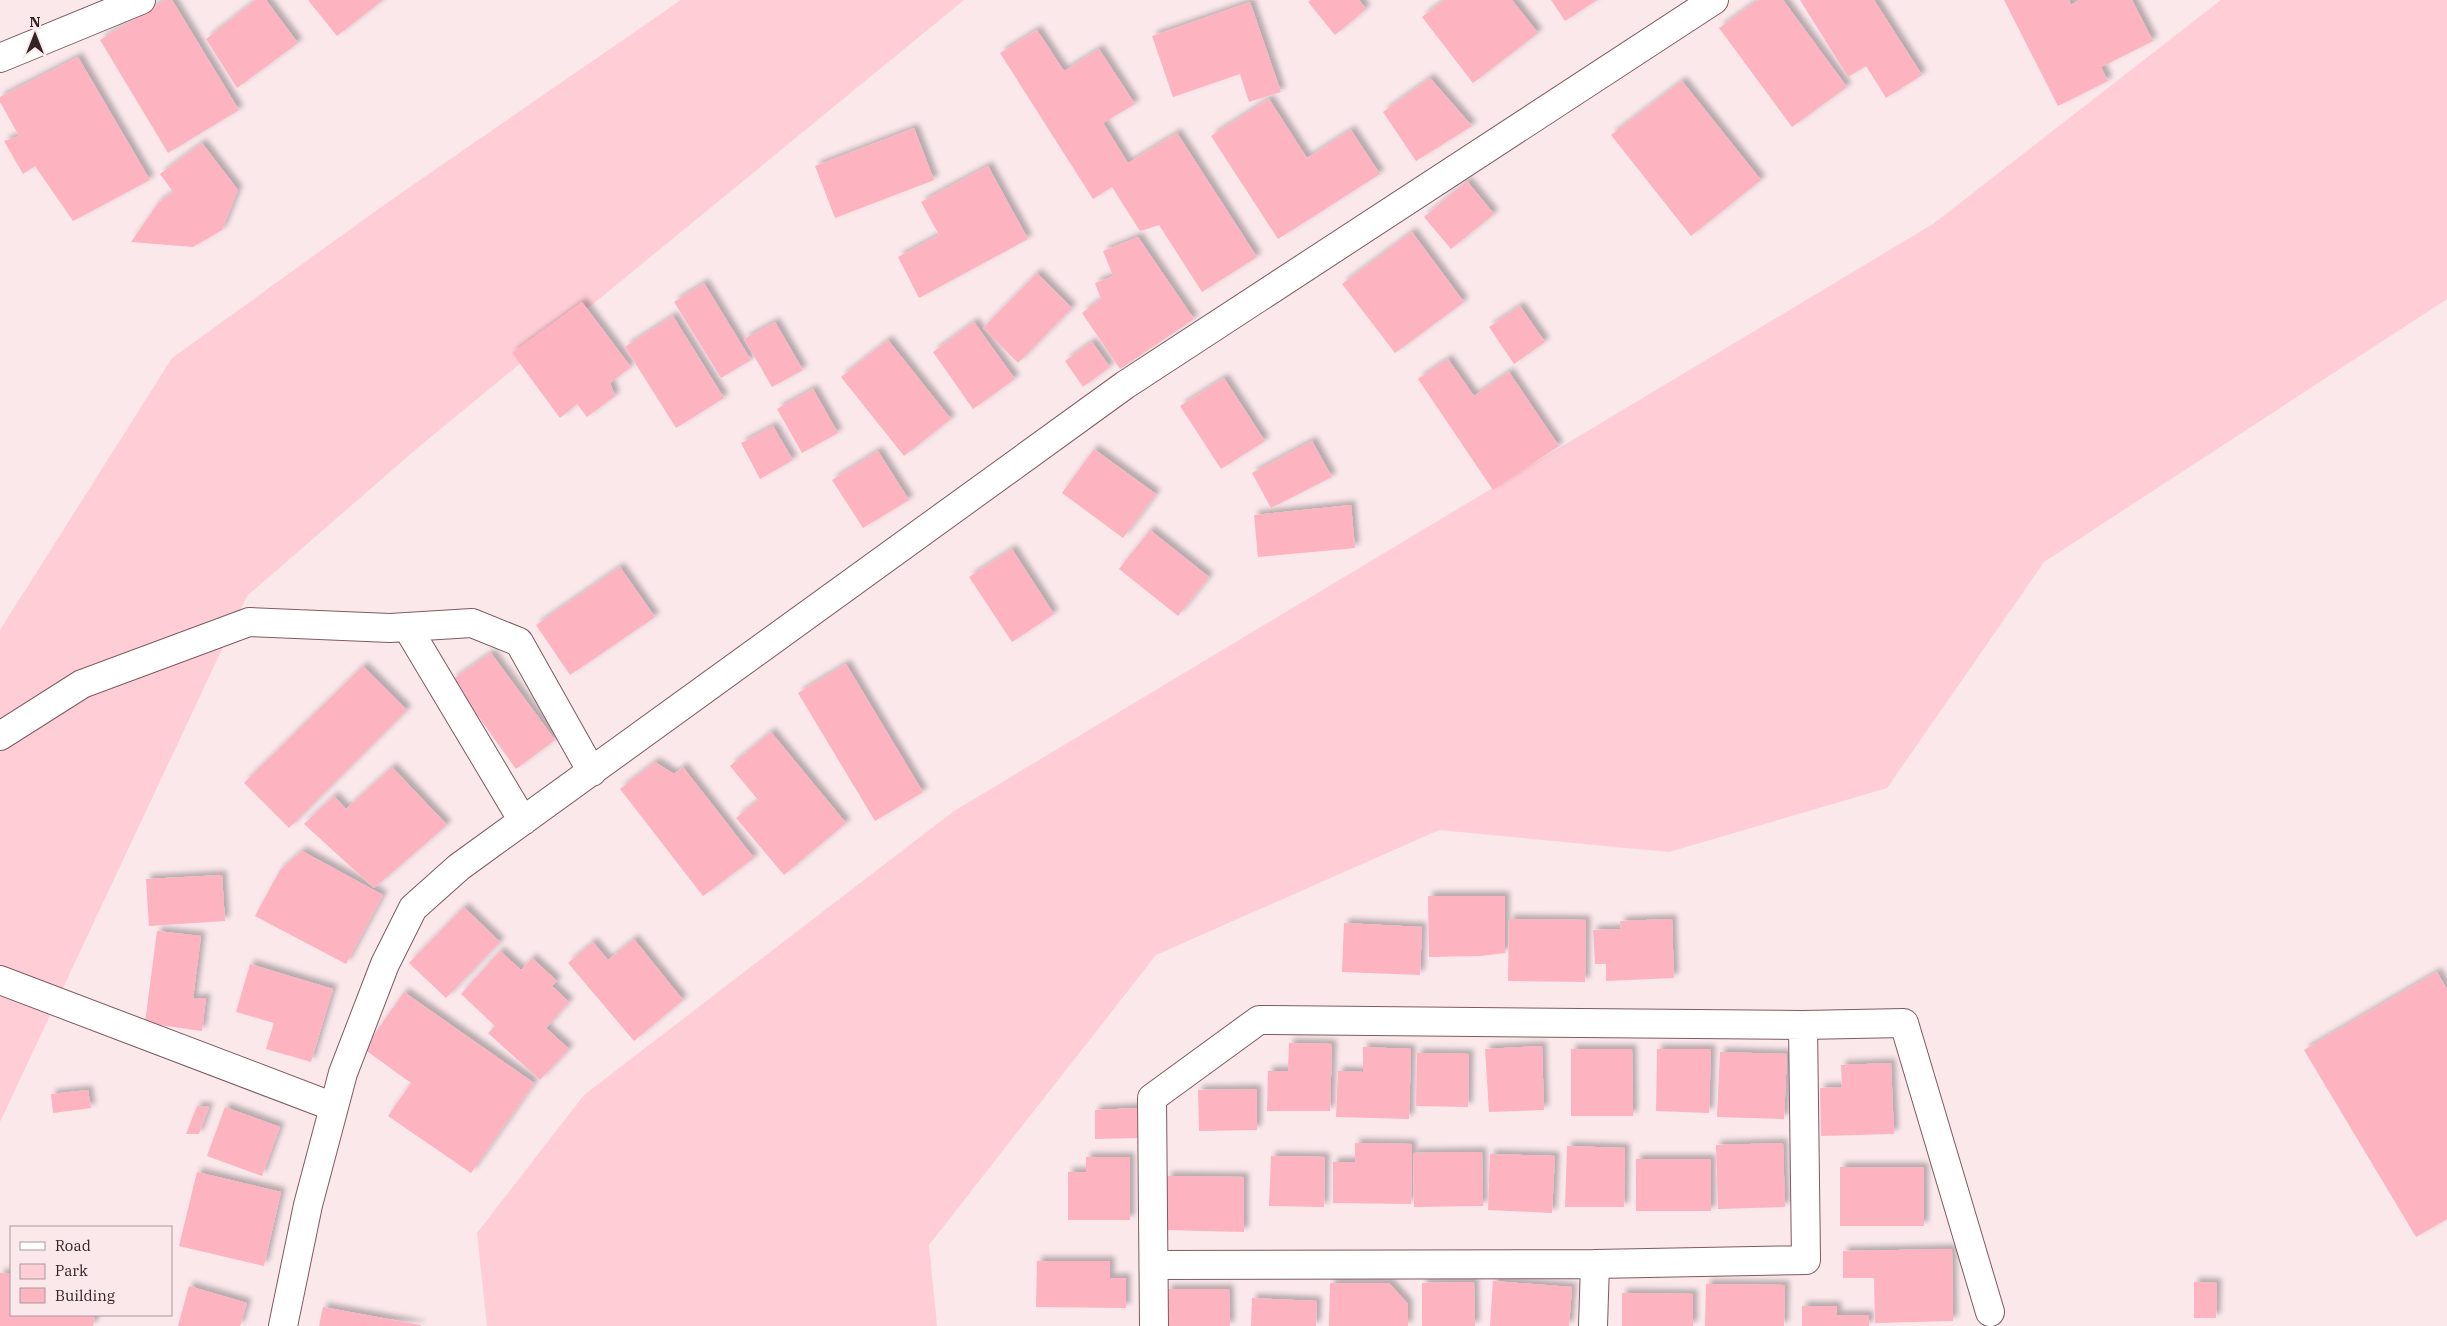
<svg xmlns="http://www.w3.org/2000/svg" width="2447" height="1326" viewBox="0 0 2447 1326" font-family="'IBM Plex Serif',serif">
<defs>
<filter id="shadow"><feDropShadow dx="4.5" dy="-4.5" stdDeviation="2.5" flood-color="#0004"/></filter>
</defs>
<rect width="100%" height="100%" fill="#fae8eb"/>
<path fill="#ffcdd5" d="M 681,0 L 964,0 L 421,445 L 247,596 L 0,1122 L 0,630 L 172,358 L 391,200 Z
M 2221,0 L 2447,0 L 2447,299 L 2044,562 L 1887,788 L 1669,852 L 1439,830 L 1156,955 L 929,1245 L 937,1326 L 487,1326 L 477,1233 L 584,1095 L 954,811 L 1933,224 Z"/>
<path fill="#feb3c0" filter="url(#shadow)" d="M 165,0 L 172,0 L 239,110 L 168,153 L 100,40 Z
M 256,0 L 266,0 L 298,43 L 237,88 L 206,39 Z
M 308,0 L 383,0 L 337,36 Z
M 1311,0 L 1359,0 L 1366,9 L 1335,35 L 1308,2 Z
M 1444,0 L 1512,0 L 1538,33 L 1473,83 L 1422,17 Z
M 1551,0 L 1597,0 L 1565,21 Z
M 1758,0 L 1783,0 L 1847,87 L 1792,127 L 1719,28 Z
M 1800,0 L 1874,0 L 1922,75 L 1886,98 L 1866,66 L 1848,77 Z
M 2004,0 L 2069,0 L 2071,5 L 2080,0 L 2132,0 L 2153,41 L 2101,67 L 2108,81 L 2058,106 Z
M 1250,2 L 1281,92 L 1249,102 L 1240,74 L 1173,97 L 1152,36 Z
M 1037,30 L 1064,71 L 1099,49 L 1135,104 L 1103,123 L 1128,163 L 1177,133 L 1257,257 L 1202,292 L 1159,225 L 1140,231 L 1112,187 L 1093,199 L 1000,53 Z
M 78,57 L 150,180 L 73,221 L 35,166 L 23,174 L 4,141 L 19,136 L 0,102 L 0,97 Z
M 1430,78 L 1472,126 L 1416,161 L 1383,112 Z
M 1682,81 L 1761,180 L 1691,236 L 1611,135 Z
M 1269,99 L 1307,158 L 1351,130 L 1380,174 L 1278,239 L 1211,136 Z
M 914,128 L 934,180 L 835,218 L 815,166 Z
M 202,143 L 238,190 L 222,230 L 193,247 L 131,242 L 158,203 L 173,192 L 160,174 Z
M 988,166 L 1028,239 L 919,298 L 898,257 L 939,235 L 921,202 Z
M 1467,181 L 1494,214 L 1451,249 L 1424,217 Z
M 1412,232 L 1464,302 L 1395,353 L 1342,284 Z
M 1138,237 L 1194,319 L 1120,369 L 1082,313 L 1101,299 L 1095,283 L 1113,276 L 1103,251 Z
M 1037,273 L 1072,308 L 1018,363 L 983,328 Z
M 704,283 L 751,360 L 721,378 L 674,302 Z
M 582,302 L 631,367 L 610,383 L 615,396 L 587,417 L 577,404 L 560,418 L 512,353 Z
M 1520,306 L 1545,342 L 1514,364 L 1489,327 Z
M 673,316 L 724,398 L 676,428 L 625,347 Z
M 775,322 L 803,370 L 772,387 L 744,339 Z
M 974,322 L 1015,379 L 973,409 L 933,352 Z
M 888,340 L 951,419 L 904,456 L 841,377 Z
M 1092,342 L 1110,367 L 1083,387 L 1065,361 Z
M 1448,359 L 1474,396 L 1509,372 L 1559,446 L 1493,490 L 1418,379 Z
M 1224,378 L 1265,441 L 1221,469 L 1180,406 Z
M 813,389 L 838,433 L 802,453 L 777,409 Z
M 773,426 L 793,460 L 760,479 L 741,443 Z
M 1312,441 L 1332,477 L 1271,508 L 1252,473 Z
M 1094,449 L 1156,494 L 1123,538 L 1062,493 Z
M 878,451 L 909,500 L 863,528 L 832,480 Z
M 1351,505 L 1355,548 L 1258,557 L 1254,515 Z
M 1150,530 L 1209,577 L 1178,616 L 1119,569 Z
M 1012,549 L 1054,614 L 1012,642 L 969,577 Z
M 620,567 L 655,617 L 570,675 L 536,625 Z
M 491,653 L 555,740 L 516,769 L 452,680 Z
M 846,664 L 923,792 L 875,821 L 798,693 Z
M 363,666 L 407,710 L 289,828 L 244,783 Z
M 771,732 L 846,823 L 784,875 L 736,818 L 758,800 L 730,766 Z
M 655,762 L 674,774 L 683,767 L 754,858 L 703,896 L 620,789 Z
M 392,767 L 447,825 L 374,888 L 304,824 L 334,796 L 346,809 Z
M 302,851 L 383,895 L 346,964 L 255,916 L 280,870 Z
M 222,875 L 225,921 L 149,926 L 146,879 Z
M 1428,896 L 1505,896 L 1505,953 L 1481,956 L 1429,957 Z
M 464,907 L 500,942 L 446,998 L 409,963 Z
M 1509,919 L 1586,920 L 1585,982 L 1508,981 Z
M 1672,919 L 1674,978 L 1606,981 L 1606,964 L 1595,964 L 1593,930 L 1621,929 L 1620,921 Z
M 1344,923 L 1422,927 L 1420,975 L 1342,972 Z
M 157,931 L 201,936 L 193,999 L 206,998 L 202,1031 L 145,1023 Z
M 634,939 L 683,1000 L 634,1041 L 568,963 L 593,942 L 608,960 Z
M 500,951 L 521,970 L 532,958 L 557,981 L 552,986 L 569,1002 L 546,1028 L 569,1049 L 540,1080 L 488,1033 L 495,1026 L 461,994 Z
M 250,964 L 333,989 L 311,1062 L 266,1049 L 274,1023 L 236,1012 Z
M 2437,972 L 2447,989 L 2447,1219 L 2416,1237 L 2304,1050 Z
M 404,992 L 534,1083 L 471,1173 L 388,1116 L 411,1083 L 364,1049 Z
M 1289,1043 L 1332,1044 L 1330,1111 L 1267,1111 L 1268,1071 L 1288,1071 Z
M 1542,1046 L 1544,1110 L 1489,1112 L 1485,1049 Z
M 1363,1047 L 1411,1049 L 1409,1119 L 1336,1117 L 1338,1071 L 1363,1072 Z
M 1571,1049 L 1632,1049 L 1633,1116 L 1571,1116 Z
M 1657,1049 L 1711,1049 L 1709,1113 L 1656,1111 Z
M 1720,1052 L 1787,1054 L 1784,1119 L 1717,1117 Z
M 1417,1053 L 1469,1054 L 1468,1107 L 1416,1106 Z
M 1891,1063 L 1894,1134 L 1821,1136 L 1820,1088 L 1842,1087 L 1841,1065 Z
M 1257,1089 L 1257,1130 L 1199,1131 L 1198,1090 Z
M 88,1090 L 91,1108 L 53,1113 L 51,1094 Z
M 197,1106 L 209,1107 L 199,1134 L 186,1134 Z
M 225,1107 L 280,1127 L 262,1176 L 207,1156 Z
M 1138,1108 L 1139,1138 L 1095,1139 L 1095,1110 Z
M 1355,1143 L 1412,1144 L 1411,1204 L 1333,1203 L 1333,1162 L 1355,1162 Z
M 1783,1143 L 1785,1207 L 1718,1209 L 1716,1145 Z
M 1567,1146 L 1625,1148 L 1624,1207 L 1565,1207 Z
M 1482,1152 L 1483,1206 L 1414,1207 L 1413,1153 Z
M 1490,1154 L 1555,1156 L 1552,1213 L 1488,1210 Z
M 1271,1156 L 1325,1157 L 1324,1207 L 1269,1206 Z
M 1086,1157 L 1130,1157 L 1130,1220 L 1068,1220 L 1068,1172 L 1086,1172 Z
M 1636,1159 L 1711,1159 L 1711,1211 L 1636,1211 Z
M 1840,1167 L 1924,1167 L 1924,1226 L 1840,1226 Z
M 197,1172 L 281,1192 L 264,1266 L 179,1246 Z
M 1167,1176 L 1244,1177 L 1244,1232 L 1166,1230 Z
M 1952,1249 L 1953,1321 L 1875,1323 L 1874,1278 L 1843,1278 L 1843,1251 Z
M 1037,1261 L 1110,1261 L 1110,1278 L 1126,1278 L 1126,1308 L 1036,1307 Z
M 0,1273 L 11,1274 L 11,1315 L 95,1315 L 93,1326 L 0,1326 Z
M 1493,1281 L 1572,1287 L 1569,1326 L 1490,1326 Z
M 1474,1282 L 1475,1326 L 1422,1326 L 1422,1283 Z
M 2194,1282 L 2217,1283 L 2216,1318 L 2194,1318 Z
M 1330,1283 L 1389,1283 L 1408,1304 L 1408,1326 L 1329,1326 Z
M 1706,1284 L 1785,1285 L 1784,1326 L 1705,1326 Z
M 189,1286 L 247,1303 L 240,1326 L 178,1326 Z
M 1167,1289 L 1229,1289 L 1230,1326 L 1167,1326 Z
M 1622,1293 L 1693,1294 L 1693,1326 L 1622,1326 Z
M 1252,1298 L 1317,1301 L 1316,1326 L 1251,1326 Z
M 1802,1306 L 1837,1306 L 1837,1315 L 1869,1315 L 1869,1326 L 1802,1326 Z
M 323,1307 L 421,1325 L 421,1326 L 319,1326 Z"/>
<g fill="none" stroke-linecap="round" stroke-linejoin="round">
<g stroke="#7f5a61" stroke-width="30">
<path id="minor" d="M 0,58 L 141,0
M 407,627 L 523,821
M 0,736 L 82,684 L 249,622 L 390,628 L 472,623 L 519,642 L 592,772
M 0,980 L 334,1107
M 1803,1025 L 1904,1023 L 1990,1312
M 1154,1265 L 1595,1264
M 283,1326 L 308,1205 L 343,1073 L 385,964 L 413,908 L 459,867 L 1125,385 L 1714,0
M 1154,1326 L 1152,1098 L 1259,1020 L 1803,1025 L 1806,1260 L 1595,1264 L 1593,1326"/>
</g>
<use href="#minor" stroke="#fff" stroke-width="28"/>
</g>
<rect x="10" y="1226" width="162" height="90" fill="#fae8eb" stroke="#aa999c"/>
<rect x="20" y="1242" width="25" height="8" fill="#ffffff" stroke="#aa999c"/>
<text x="55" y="1251" font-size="15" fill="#332326">Road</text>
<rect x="20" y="1264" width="25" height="15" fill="#ffcdd5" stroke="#aa999c"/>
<text x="55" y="1276" font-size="15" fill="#332326">Park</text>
<rect x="20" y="1288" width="25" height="15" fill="#feb3c0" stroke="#aa999c"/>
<text x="55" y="1301" font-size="15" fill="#332326">Building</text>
<g transform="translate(35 35)" stroke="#fae8eb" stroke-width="4" paint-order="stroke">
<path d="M0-4L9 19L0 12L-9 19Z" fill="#332326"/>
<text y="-8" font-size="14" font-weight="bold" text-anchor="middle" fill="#332326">N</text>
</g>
</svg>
